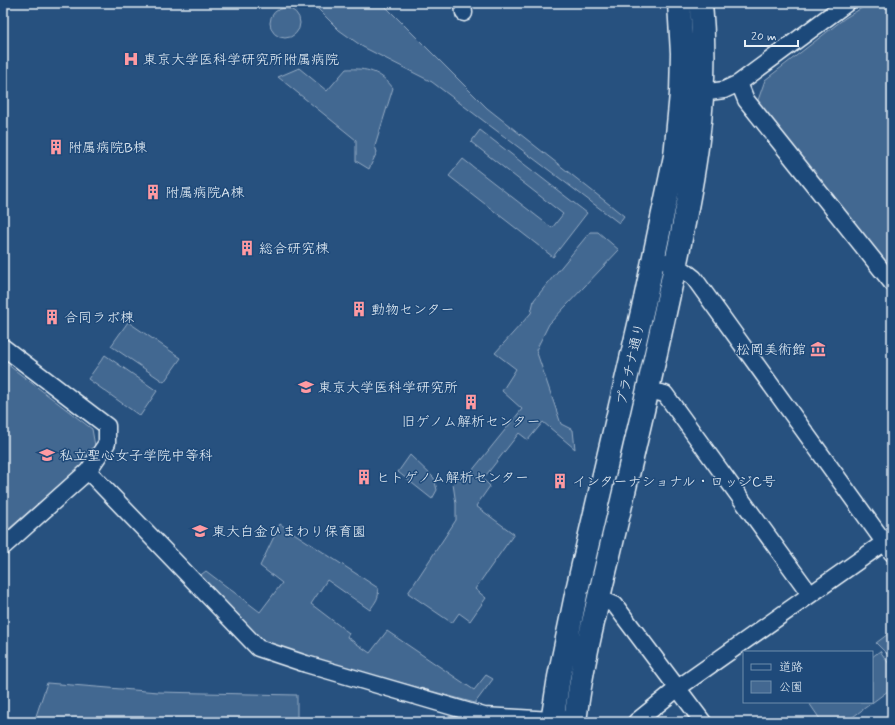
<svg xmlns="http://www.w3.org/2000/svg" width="895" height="725" viewBox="0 0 895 725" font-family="Mynerve,'Klee One',sans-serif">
<rect width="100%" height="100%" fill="#27517f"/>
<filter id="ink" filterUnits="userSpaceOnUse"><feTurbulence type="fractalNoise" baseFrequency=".025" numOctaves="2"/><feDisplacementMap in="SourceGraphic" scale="8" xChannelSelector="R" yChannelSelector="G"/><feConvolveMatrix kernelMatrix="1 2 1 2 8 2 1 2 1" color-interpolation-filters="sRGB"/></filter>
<g filter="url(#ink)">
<path fill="#436891" stroke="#96acc4" d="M 315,3 L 382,3 L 487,108 L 624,216 L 619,223 L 432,82 L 363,47 L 339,30 L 314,5 Z
M 870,3 L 892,3 L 892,273 L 756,106 L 765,80 L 845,18 Z
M270 23a15 15 0 1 1 30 0a15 15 0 1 1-30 0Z
M 299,68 L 327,91 L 346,69 C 367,68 380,71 393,88 L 375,146 L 377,152 L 369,169 L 356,161 L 356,140 L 278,77 Z
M 480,130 L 587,213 L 553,257 L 449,176 L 463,159 L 552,228 L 563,214 L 471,142 Z
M 590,232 L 598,232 L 619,250 L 549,324 L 536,350 L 561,424 L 573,430 L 575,449 L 543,422 L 528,440 L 519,433 L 483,479 L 490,486 L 476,506 L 514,534 L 475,589 L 486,598 L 470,621 L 459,613 L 452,623 L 408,593 L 456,520 L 456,504 L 453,484 L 462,474 L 467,477 L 522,409 L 502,391 L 516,369 L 495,353 L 531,313 L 534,300 Z
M 128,322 L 181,358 L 164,382 L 111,346 Z
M 105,355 L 157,391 L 140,416 L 88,379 Z
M 3,361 L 92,429 L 95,446 L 80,467 L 3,534 Z
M 410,455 L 434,478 L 437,490 L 432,499 L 398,472 Z
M 280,524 L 378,588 C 380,598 375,602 370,610 L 327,580 L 311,604 L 349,633 L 347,637 L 370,653 L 387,631 L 474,690 L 486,675 L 493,679 L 475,703 L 277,649 L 256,640 L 198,577 L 206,571 L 260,612 L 282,583 L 260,566 Z
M 892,631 L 892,658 L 891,658 L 876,643 Z
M 880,651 L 892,668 L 892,688 L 846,722 L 822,722 L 809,703 L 811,702 L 872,702 L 872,657 Z
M 47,683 L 158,692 L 297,695 L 297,722 L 34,722 Z"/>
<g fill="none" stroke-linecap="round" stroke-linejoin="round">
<g stroke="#e8f1f8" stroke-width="19">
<path id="minor" d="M 463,3 L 464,13
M 739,83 L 746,100 L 892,283
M 693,94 L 724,90 L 739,83 L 847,3
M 666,262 L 676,264 L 694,278 L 892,553
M 3,347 L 107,426 L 107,443 L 88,471 L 258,648 L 306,664 L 484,716 L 552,720 L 562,718
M 648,390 L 665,394 L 810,594
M 3,547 L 88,471
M 599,598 L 615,605 L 703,722
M 636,722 L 678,688 L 892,537"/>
</g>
<g stroke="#e8f1f8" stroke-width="25">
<path id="secondary" d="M 552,722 L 559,677 L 577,590 L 645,299 L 675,156 L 681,94 L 682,53 L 679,3
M 575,722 C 582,660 599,599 613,538 C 634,451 654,364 673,276 C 693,184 710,98 701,3"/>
</g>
<use href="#minor" stroke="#1f4a7a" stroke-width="16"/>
<use href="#secondary" stroke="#1f4a7a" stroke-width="22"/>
</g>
</g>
<defs>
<g id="hospital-bare" transform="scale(1.2)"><path d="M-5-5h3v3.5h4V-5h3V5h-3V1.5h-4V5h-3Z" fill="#ff9aa2" stroke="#1f4a7a" stroke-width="2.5" paint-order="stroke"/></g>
<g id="building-bare" transform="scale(1.2)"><path d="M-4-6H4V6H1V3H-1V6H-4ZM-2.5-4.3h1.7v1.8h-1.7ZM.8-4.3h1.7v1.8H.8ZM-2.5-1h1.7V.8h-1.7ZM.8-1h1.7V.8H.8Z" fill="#ff9aa2" stroke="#1f4a7a" stroke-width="2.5" paint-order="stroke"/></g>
<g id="museum-bare" transform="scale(1.2)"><path d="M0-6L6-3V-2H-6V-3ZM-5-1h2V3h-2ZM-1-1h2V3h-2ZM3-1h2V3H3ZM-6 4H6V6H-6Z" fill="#ff9aa2" stroke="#1f4a7a" stroke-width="2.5" paint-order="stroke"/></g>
<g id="university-bare" transform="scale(1.2)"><path d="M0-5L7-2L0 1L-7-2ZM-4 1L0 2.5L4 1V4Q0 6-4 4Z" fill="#ff9aa2" stroke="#1f4a7a" stroke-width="2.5" paint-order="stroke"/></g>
<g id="school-bare" transform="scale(1.2)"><path d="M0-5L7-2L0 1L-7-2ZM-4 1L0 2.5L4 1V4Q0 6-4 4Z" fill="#ff9aa2" stroke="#1f4a7a" stroke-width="2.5" paint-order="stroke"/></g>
</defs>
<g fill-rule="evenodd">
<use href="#hospital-bare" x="131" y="59"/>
<use href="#building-bare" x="56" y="147"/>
<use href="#building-bare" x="153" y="192"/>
<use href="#building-bare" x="247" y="248"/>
<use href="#building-bare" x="359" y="309"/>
<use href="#building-bare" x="52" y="317"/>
<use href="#museum-bare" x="818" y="349"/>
<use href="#university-bare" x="306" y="387"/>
<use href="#building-bare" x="471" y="402"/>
<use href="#school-bare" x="47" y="455"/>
<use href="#building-bare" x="364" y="477"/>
<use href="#building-bare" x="560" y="481"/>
<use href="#school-bare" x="200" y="531"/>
</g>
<g text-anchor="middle" stroke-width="3" stroke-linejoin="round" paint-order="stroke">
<g font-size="14" fill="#e8f1f8" stroke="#1f4a7a" text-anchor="start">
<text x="143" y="64">東京大学医科学研究所附属病院</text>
<text x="68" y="152">附属病院B棟</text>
<text x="165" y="197">附属病院A棟</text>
<text x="259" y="253">総合研究棟</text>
<text x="371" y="314">動物センター</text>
<text x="64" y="322">合同ラボ棟</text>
<text x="806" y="354" text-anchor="end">松岡美術館</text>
<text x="318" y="392">東京大学医科学研究所</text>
<text x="471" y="426" text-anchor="middle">旧ゲノム解析センター</text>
<text x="59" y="460">私立聖心女子学院中等科</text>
<text x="376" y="482">ヒトゲノム解析センター</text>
<text x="572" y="486">インターナショナル・ロッジC号</text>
<text x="212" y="536">東大白金ひまわり保育園</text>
</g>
<g font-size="14" fill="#e8f1f8" stroke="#1f4a7a">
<text transform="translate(630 364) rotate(-77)" y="5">プラチナ通り</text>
</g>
</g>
<rect width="895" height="725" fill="none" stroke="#1f4a7a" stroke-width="16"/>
<rect x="8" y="8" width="879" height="709" fill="none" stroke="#e8f1f8" stroke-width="1.5" filter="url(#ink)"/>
<rect x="743" y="651" width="130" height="52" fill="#1f4a7a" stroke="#6f8dac"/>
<rect x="751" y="664" width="20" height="6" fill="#1f4a7a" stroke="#6f8dac"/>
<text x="779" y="671" font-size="12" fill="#e8f1f8">道路</text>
<rect x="751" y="681" width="20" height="12" fill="#436891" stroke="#6f8dac"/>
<text x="779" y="691" font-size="12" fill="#e8f1f8">公園</text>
<path d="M745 40v6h53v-6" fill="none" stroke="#e8f1f8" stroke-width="2"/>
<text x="751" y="40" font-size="12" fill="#e8f1f8" stroke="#1f4a7a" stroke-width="3" paint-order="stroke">20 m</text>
</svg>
